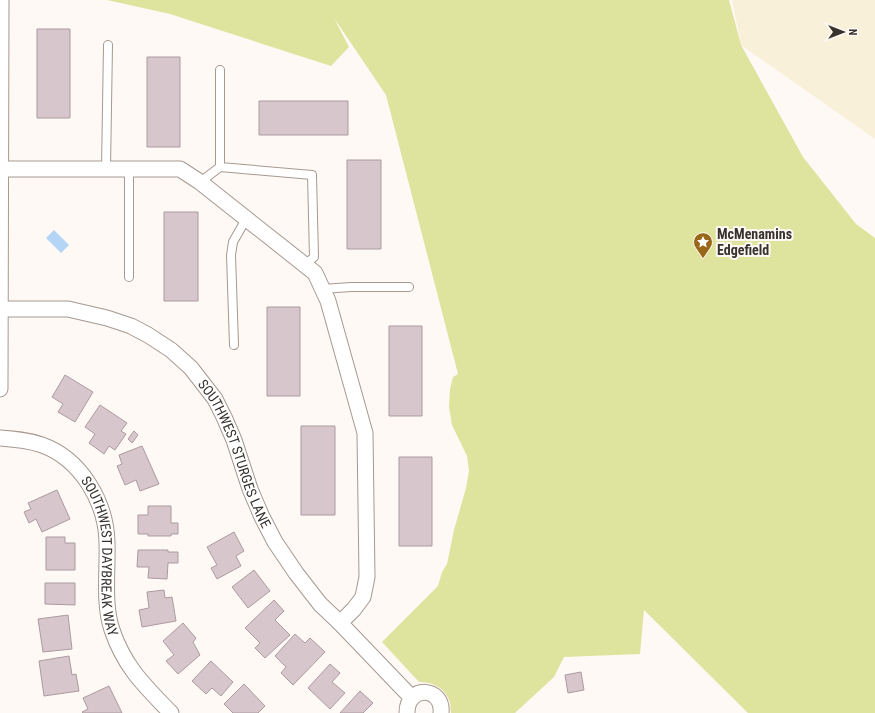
<svg xmlns="http://www.w3.org/2000/svg" width="875" height="713" viewBox="0 0 875 713" font-family="'Roboto Condensed',sans-serif">
<rect width="100%" height="100%" fill="#fff9f5"/>
<path fill="#f9f0da" d="M 732,0 L 875,0 L 875,139 L 741,45 Z"/>
<path fill="#dee49d" d="M 107,0 L 729,0 L 741,45 L 803,157 L 856,224 L 875,238 L 875,713 L 748,713 L 644,610 L 640,654 L 564,657 L 554,677 L 515,713 L 451,713 C 450,710 451,707 450,703 C 446,688 433,682 419,682 L 382,642 L 438,586 L 442,572 L 447,564 L 454,530 L 466,488 L 469,471 L 467,456 L 452,425 L 449,407 L 450,389 L 453,377 L 458,374 L 386,95 L 334,18 L 349,47 L 331,66 L 170,14 Z"/>
<path fill="#b4d5f6" d="M 54,230 L 69,245 L 61,253 L 46,238 Z"/>
<path fill="#d7c7cd" stroke="#ab9ba1" d="M 37,29 L 70,29 L 70,118 L 37,118 Z
M 147,57 L 180,57 L 180,147 L 147,147 Z
M 259,101 L 348,101 L 348,135 L 259,135 Z
M 347,160 L 381,160 L 381,249 L 347,249 Z
M 164,212 L 198,212 L 198,301 L 164,301 Z
M 267,307 L 300,307 L 300,396 L 267,396 Z
M 389,326 L 422,326 L 422,416 L 389,416 Z
M 65,375 L 93,392 L 75,422 L 58,412 L 63,404 L 52,397 Z
M 100,405 L 127,423 L 121,431 L 126,434 L 115,450 L 109,446 L 104,454 L 89,443 L 95,434 L 85,427 Z
M 301,426 L 335,426 L 335,515 L 301,515 Z
M 134,431 L 138,435 L 132,443 L 128,439 Z
M 142,446 L 159,484 L 140,491 L 136,480 L 125,485 L 117,466 L 122,464 L 119,455 Z
M 399,457 L 432,457 L 432,546 L 399,546 Z
M 57,490 L 70,519 L 42,532 L 36,519 L 29,523 L 24,512 L 31,509 L 28,503 Z
M 148,506 L 171,506 L 171,523 L 178,523 L 178,534 L 171,534 L 171,536 L 148,536 L 148,534 L 138,534 L 138,515 L 148,515 Z
M 234,532 L 244,551 L 236,556 L 241,566 L 217,579 L 211,568 L 217,565 L 207,547 Z
M 46,537 L 65,537 L 65,543 L 75,543 L 75,570 L 46,570 Z
M 138,550 L 168,550 L 168,552 L 178,552 L 178,563 L 168,563 L 167,579 L 148,578 L 149,567 L 137,567 Z
M 254,570 L 270,591 L 248,608 L 232,587 Z
M 45,583 L 75,583 L 75,605 L 45,604 Z
M 164,590 L 165,598 L 172,597 L 176,621 L 142,627 L 139,610 L 149,608 L 147,592 Z
M 274,600 L 284,611 L 275,620 L 290,635 L 265,658 L 255,648 L 260,643 L 245,628 Z
M 68,615 L 72,649 L 43,652 L 38,619 Z
M 183,623 L 196,638 L 193,642 L 200,655 L 178,674 L 166,661 L 174,655 L 163,641 Z
M 295,634 L 305,643 L 310,638 L 325,652 L 293,685 L 281,673 L 286,667 L 275,656 Z
M 69,656 L 72,675 L 76,674 L 79,691 L 44,696 L 39,661 Z
M 211,661 L 233,682 L 221,696 L 212,688 L 206,694 L 192,681 Z
M 330,664 L 340,673 L 332,682 L 345,693 L 330,709 L 308,688 Z
M 581,672 L 584,690 L 568,693 L 565,675 Z
M 244,684 L 265,706 L 258,713 L 233,713 L 224,704 Z
M 109,686 L 122,713 L 83,713 L 82,712 L 88,709 L 83,698 Z
M 360,691 L 373,703 L 363,713 L 340,713 Z"/>
<g fill="none" stroke-linecap="round" stroke-linejoin="round">
<g stroke="#a69990" stroke-width="10">
<path id="lane" d="M 220,70 L 220,167
M 106,169 L 108,45
M 129,169 L 129,277
M 200,182 L 220,167 L 312,175 L 314,257 L 305,265
M 323,289 L 351,287 L 409,287
M 234,345 L 231,255 L 233,242 L 246,219"/>
</g>
<g stroke="#a69990" stroke-width="17">
<g id="street">
<path d="M 1,169 L 180,169 L 200,182 L 315,273 L 328,301 L 365,433 L 367,577 L 363,597 L 354,609 L 340,623"/>
<path id="s1" d="M 0,309 L 68,309 L 107,318 L 131,326 L 148,335 L 171,350 L 191,368 L 215,399 L 224,417 L 234,440 L 250,489 L 262,517 L 275,542 L 296,573 L 320,604 L 340,623 L 411,697"/>
<path d="M 0,389 L 1,0"/>
<path id="s2" d="M 0,438 C 14,439 28,440 42,445 C 81,459 106,502 107,542 C 108,571 103,603 112,630 C 125,668 145,686 171,713"/>
<path d="M 407,713 C 407,684 444,687 441,713"/>
</g>
</g>
<use href="#lane" stroke="#fff" stroke-width="8"/>
<use href="#street" stroke="#fff" stroke-width="15"/>
</g>
<defs>
<g id="sight-pin" transform="scale(1)"><path d="M0 17L-7.5 6A9.5 9.5 0 1 1 7.5 6Z" fill="#99671a" stroke="#fff9f5"/><path d="M0-6L1.8-2.2L6-1.7L2.9 1.2L3.7 5.4L0 3.3L-3.7 5.4L-2.9 1.2L-6-1.7L-1.8-2.2Z" fill="#fff"/></g>
</defs>
<g fill-rule="evenodd">
<use href="#sight-pin" x="703" y="242"/>
</g>
<g text-anchor="middle" stroke-width="4" stroke-linejoin="round" paint-order="stroke">
<g font-size="14" font-weight="bold" fill="#37322e" stroke="#fff9f5" text-anchor="start">
<text x="717" y="239">McMenamins<tspan x="717" dy="16">Edgefield</tspan></text>
</g>
<g font-size="14" fill="#37322e" stroke="#fff9f5">
<text dy="5" stroke="none"><textPath href="#s1" startOffset="304">SOUTHWEST STURGES LANE</textPath></text>
<text dy="5" stroke="none"><textPath href="#s2" startOffset="179">SOUTHWEST DAYBREAK WAY</textPath></text>
</g>
</g>
<g transform="translate(843 32) rotate(90)" stroke="#fff9f5" stroke-width="3" paint-order="stroke">
<path d="M0-3L7 15L0 10L-7 15Z" fill="#37322e"/>
<text y="-6" font-size="11" font-weight="bold" text-anchor="middle" fill="#37322e">N</text>
</g>
</svg>
